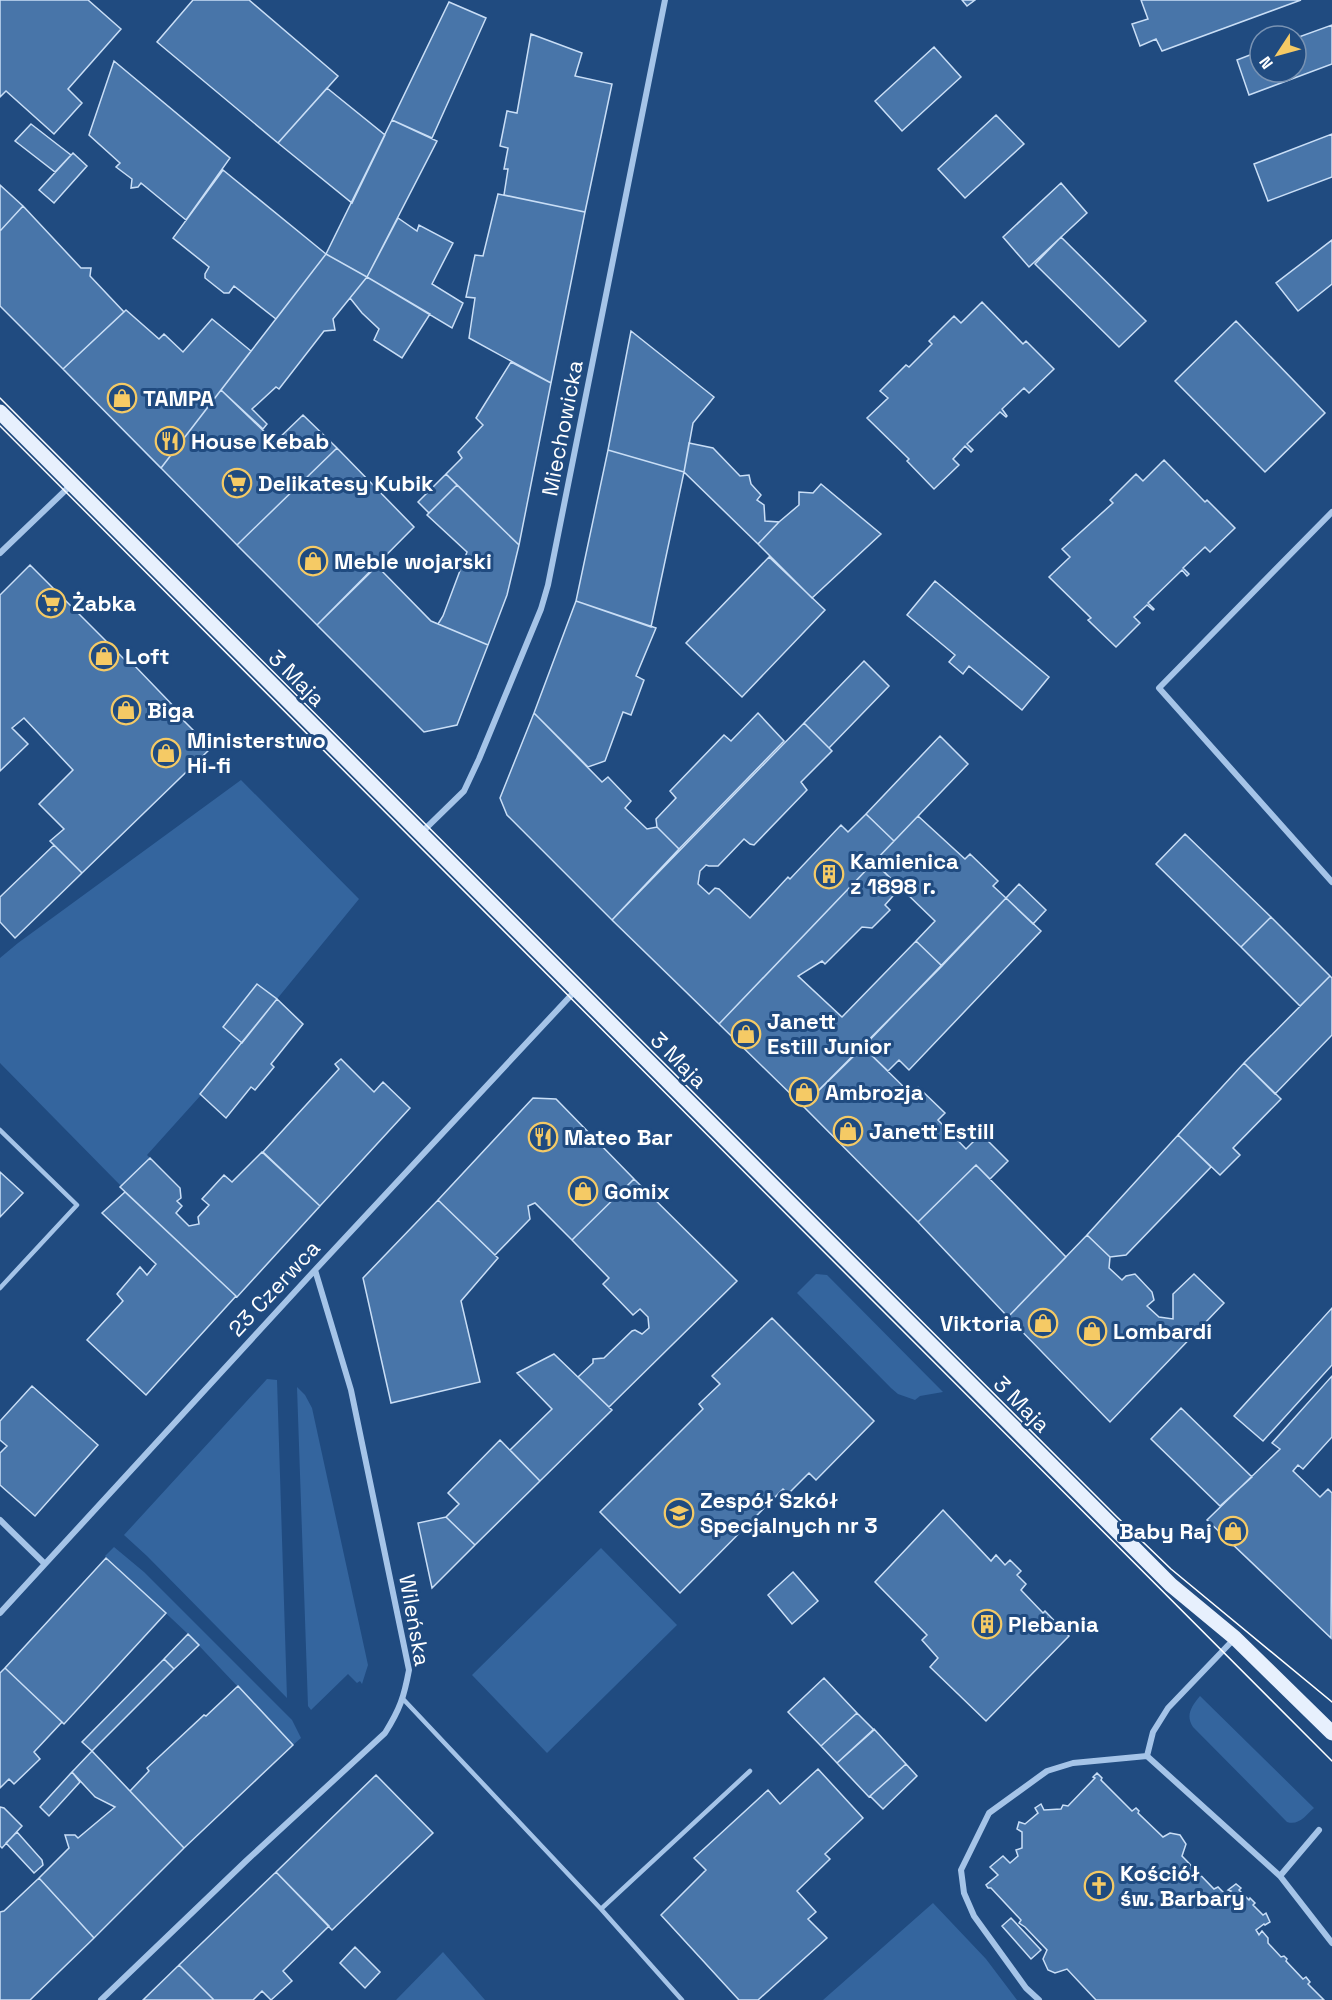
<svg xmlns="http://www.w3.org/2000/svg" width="1332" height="2000" viewBox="0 0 1332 2000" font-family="'Space Grotesk',sans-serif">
<rect width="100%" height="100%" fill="#204b80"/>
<path fill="#34659e" d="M 241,780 L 359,899 L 277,999 L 257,984 L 223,1027 L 242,1043 L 200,1093 L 201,1095 L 147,1155 L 150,1158 L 121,1186 L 0,1063 L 0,958 L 18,943 Z
M 816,1274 L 827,1275 L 943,1392 L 920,1396 L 915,1400 L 898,1394 L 891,1388 L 797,1293 Z
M 267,1379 L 277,1380 L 287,1698 L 147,1556 L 124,1535 Z
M 297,1387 L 305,1395 L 312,1408 L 368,1665 L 362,1684 L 360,1681 L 357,1683 L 348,1674 L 311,1710 L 308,1706 Z
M 114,1547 L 144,1572 L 292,1720 L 301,1738 L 293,1745 L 188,1634 L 105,1556 Z
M 601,1548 L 677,1625 L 547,1753 L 472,1675 Z
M 1200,1696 L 1314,1808 C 1306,1815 1299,1826 1287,1822 L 1193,1727 C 1185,1715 1192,1706 1200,1696 Z
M 933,1903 L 986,1959 L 1017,2000 L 823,2000 Z
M 443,1952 L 485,2000 L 396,2000 Z"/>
<path fill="#4875a9" stroke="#c9def6" stroke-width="1.5" d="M 0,0 L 88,0 L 121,29 L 68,89 L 82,103 L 54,134 L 6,91 L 0,97 Z
M 193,0 L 249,0 L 338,76 L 278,143 L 157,42 Z
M 962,0 L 975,0 L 967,6 Z
M 1141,0 L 1301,0 L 1162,51 L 1156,39 L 1140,46 L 1132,24 L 1148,19 Z
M 449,2 L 486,18 L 432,138 L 392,120 Z
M 1332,25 L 1332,64 L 1249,95 L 1237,60 L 1260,51 L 1260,72 L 1296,72 L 1296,38 Z
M 531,34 L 582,53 L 575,76 L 612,84 L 585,212 L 504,195 L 508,169 L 504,169 L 508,148 L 500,146 L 507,111 L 517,113 Z
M 934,47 L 961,77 L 902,131 L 875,101 Z
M 114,61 L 230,158 L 186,220 L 141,183 L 138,187 L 131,188 L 132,179 L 116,167 L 120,163 L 89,135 Z
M 327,88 L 385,135 L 352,203 L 278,143 Z
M 996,115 L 1024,144 L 965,198 L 938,169 Z
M 392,120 L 437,141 L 367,277 L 326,254 Z
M 31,124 L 71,155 L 55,172 L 15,141 Z
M 1332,134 L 1332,177 L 1268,201 L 1254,164 Z
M 73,153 L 87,166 L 54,203 L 39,190 Z
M 223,170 L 326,254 L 276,319 L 234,286 L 229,293 L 224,293 L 205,278 L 205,274 L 209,267 L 173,238 Z
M 1061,183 L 1087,213 L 1029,267 L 1003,237 Z
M 0,185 L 23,206 L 0,231 Z
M 498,194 L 585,212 L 551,383 L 469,338 L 475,298 L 466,297 L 475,255 L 483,256 Z
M 23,206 L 81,268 L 91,268 L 90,276 L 124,312 L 63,369 L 0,306 L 0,231 Z
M 398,218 L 417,231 L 419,225 L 453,243 L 432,284 L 463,303 L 452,328 L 367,277 Z
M 1061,237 L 1146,321 L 1119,347 L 1035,264 Z
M 1332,240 L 1332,284 L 1298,311 L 1276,283 Z
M 326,254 L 367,277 L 333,319 L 335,330 L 324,331 L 279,389 L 276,387 L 252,409 L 267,424 L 263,429 L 221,390 Z
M 367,277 L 430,314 L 402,358 L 374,340 L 379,329 L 362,313 L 350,298 Z
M 982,302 L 1023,344 L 1026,341 L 1054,369 L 1029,393 L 1024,388 L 1002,409 L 1007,416 L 1006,417 L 1000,412 L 967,444 L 973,450 L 971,452 L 965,446 L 953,459 L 959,465 L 934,489 L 907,461 L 909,459 L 867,418 L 888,398 L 880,391 L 906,365 L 909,367 L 932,344 L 929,341 L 954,316 L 961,323 Z
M 126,310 L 159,339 L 164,334 L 183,352 L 212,319 L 251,351 L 161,468 L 63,369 Z
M 1236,321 L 1325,413 L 1265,472 L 1175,381 Z
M 631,331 L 714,397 L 693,423 L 684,472 L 608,450 Z
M 511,362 L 551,383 L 519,545 L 446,474 L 462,458 L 458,452 L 483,425 L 476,418 Z
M 221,390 L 275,442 L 303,415 L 337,448 L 237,545 L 161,468 Z
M 689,443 L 713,448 L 740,476 L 749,475 L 751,484 L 761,495 L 757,500 L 764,505 L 765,521 L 779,522 L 758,544 L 684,472 Z
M 337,448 L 414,527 L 317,625 L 237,545 Z
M 608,450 L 684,472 L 651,627 L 576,601 Z
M 1164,460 L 1205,502 L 1207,500 L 1235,528 L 1210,552 L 1205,547 L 1183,568 L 1189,574 L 1187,576 L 1182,570 L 1148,603 L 1154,609 L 1153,610 L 1147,605 L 1134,617 L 1140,623 L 1116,647 L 1088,620 L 1091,618 L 1049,577 L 1070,557 L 1062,549 L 1113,503 L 1110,500 L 1136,474 L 1143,481 Z
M 446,474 L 457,485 L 429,513 L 418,502 Z
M 821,484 L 881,534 L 812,598 L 758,544 L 779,522 L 799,505 L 799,492 L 813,493 Z
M 457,485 L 519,545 L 507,595 L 488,645 L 438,624 L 443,616 L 467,552 L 427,515 Z
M 769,557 L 825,610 L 742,697 L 686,643 Z
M 30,565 L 131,666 L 133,664 L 182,715 L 180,717 L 211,748 L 82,873 L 50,841 L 64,829 L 39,804 L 73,770 L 24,718 L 12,728 L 28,744 L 0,771 L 0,595 Z
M 377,566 L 431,621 L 488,645 L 457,725 L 424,732 L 317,625 Z
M 935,581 L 1049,677 L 1022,710 L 969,666 L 963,674 L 949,662 L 955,655 L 907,615 Z
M 576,601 L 656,628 L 636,676 L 644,680 L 631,715 L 623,712 L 605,761 L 588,767 L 534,713 Z
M 864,661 L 889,686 L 829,748 L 804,723 Z
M 534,713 L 602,782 L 608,777 L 631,801 L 625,808 L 647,829 L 657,827 L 679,849 L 612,920 L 507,815 L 500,798 Z
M 758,713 L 784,741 L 679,849 L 657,827 L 656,819 L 676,798 L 670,791 L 724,735 L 731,741 Z
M 804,723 L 832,751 L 801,782 L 807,790 L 754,845 L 750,844 L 744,839 L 718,866 L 709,866 L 706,865 L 700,871 L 698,884 L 709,894 L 715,888 L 719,889 L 750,918 L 788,877 L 790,879 L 841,825 L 848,832 L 866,814 L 894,841 L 719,1024 L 612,920 Z
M 940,736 L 968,764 L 894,841 L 866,814 Z
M 918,816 L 965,859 L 970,854 L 998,881 L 993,886 L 1006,898 L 942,966 L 916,941 L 935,921 L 874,862 Z
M 1185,834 L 1271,917 L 1241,947 L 1156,864 Z
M 54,845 L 82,873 L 15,938 L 0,922 L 0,897 Z
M 874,862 L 900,888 L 885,905 L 890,910 L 872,928 L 862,927 L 825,964 L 822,961 L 798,976 L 842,1017 L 916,941 L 942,966 L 803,1106 L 719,1024 Z
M 1019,884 L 1046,910 L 1033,924 L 1006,898 Z
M 1006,898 L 1041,931 L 909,1070 L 899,1060 L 888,1071 L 863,1047 Z
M 1271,917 L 1330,976 L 1300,1006 L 1241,947 Z
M 1330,976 L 1332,978 L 1332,1035 L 1275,1094 L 1244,1063 Z
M 257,984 L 277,999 L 242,1043 L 223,1027 Z
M 277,999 L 303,1024 L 271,1064 L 274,1067 L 255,1090 L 251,1087 L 226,1118 L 200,1094 Z
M 863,1047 L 911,1094 L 918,1087 L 945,1113 L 938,1120 L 966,1149 L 981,1134 L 1008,1161 L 990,1179 L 976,1165 L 918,1222 L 803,1106 Z
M 341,1059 L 374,1092 L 383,1082 L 410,1108 L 320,1206 L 263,1152 L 339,1069 L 335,1064 Z
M 1244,1063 L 1281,1099 L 1233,1148 L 1240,1155 L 1220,1175 L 1178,1135 Z
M 533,1098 L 556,1099 L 634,1179 L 572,1240 L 535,1203 L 528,1206 L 530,1219 L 495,1255 L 438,1200 Z
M 1178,1135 L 1211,1167 L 1126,1255 L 1110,1257 L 1087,1235 Z
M 262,1152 L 320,1206 L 237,1297 L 120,1187 L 150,1158 L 180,1188 L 181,1198 L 177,1201 L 182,1206 L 176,1213 L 189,1226 L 199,1224 L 198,1217 L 209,1205 L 202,1199 L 224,1175 L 232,1182 Z
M 976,1165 L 1066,1257 L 1008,1317 L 918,1222 Z
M 0,1172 L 23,1193 L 0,1217 Z
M 634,1179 L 737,1281 L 609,1407 L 578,1377 L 593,1363 L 593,1359 L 604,1358 L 632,1331 L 635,1330 L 642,1334 L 649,1328 L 648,1317 L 640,1309 L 633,1315 L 603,1284 L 609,1278 L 572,1240 Z
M 125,1192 L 236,1296 L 146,1395 L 87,1340 L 123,1301 L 117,1294 L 140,1267 L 147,1275 L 156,1264 L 102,1213 Z
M 438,1200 L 498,1258 L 461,1301 L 480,1382 L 391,1403 L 363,1278 Z
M 1087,1235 L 1110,1257 L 1109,1268 L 1122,1280 L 1126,1276 L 1135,1274 L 1152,1292 L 1154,1300 L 1147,1306 L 1159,1317 L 1173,1319 L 1173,1294 L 1194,1274 L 1224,1303 L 1110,1422 L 1008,1317 Z
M 1332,1308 L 1332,1365 L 1263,1441 L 1234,1416 Z
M 772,1318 L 874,1421 L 816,1480 L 809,1473 L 788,1494 L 783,1489 L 680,1593 L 600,1512 L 703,1409 L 699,1404 L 720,1384 L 712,1376 Z
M 554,1354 L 612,1410 L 540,1481 L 510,1450 L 552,1409 L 517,1373 Z
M 1332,1376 L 1332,1437 L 1303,1469 L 1298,1465 L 1293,1471 L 1320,1497 L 1328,1489 L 1332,1493 L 1331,1638 L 1207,1520 L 1280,1449 L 1272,1443 Z
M 32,1386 L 98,1445 L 35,1516 L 0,1485 L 0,1453 L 7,1446 L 0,1440 L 0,1421 Z
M 1181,1408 L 1252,1477 L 1220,1506 L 1151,1439 Z
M 500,1440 L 540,1481 L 475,1545 L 446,1517 L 459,1504 L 448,1493 Z
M 943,1510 L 991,1561 L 996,1555 L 1005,1565 L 1010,1560 L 1021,1571 L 1017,1575 L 1026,1584 L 1021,1590 L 1043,1613 L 1045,1611 L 1069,1636 L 986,1721 L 930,1667 L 938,1658 L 922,1640 L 927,1635 L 875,1582 Z
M 446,1517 L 475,1545 L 432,1588 L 418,1523 Z
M 106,1558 L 166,1613 L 64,1724 L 5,1668 Z
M 793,1572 L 818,1601 L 792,1624 L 768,1595 Z
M 188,1634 L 199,1645 L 174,1669 L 164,1659 Z
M 164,1659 L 174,1669 L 92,1751 L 82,1742 Z
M 5,1668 L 62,1722 L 34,1752 L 40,1759 L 14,1784 L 9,1779 L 0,1788 L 0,1673 Z
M 824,1678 L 857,1713 L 821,1746 L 788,1712 Z
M 238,1686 L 293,1745 L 184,1848 L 130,1791 L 149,1771 L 147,1768 L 204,1715 L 206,1716 Z
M 857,1713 L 874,1730 L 837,1763 L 821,1746 Z
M 874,1729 L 906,1764 L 869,1797 L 837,1763 Z
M 92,1751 L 184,1848 L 94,1938 L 39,1878 L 69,1848 L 65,1835 L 75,1835 L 78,1838 L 115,1807 L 95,1797 L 72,1772 Z
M 906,1764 L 917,1776 L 883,1809 L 870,1796 Z
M 818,1769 L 863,1818 L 825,1854 L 830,1859 L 797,1891 L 816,1912 L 808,1919 L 827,1938 L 758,2000 L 739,2000 L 661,1915 L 706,1870 L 694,1858 L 768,1790 L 780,1804 Z
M 72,1772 L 80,1782 L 49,1816 L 40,1807 Z
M 1097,1773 L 1102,1778 L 1101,1780 L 1132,1811 L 1136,1808 L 1139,1811 L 1138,1813 L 1163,1837 L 1170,1833 L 1180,1835 L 1186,1844 L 1182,1856 L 1214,1889 L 1218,1887 L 1224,1893 L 1222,1896 L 1223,1899 L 1231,1891 L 1228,1890 L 1236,1884 L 1241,1888 L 1239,1890 L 1249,1900 L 1250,1898 L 1255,1903 L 1253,1905 L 1263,1915 L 1266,1913 L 1270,1922 L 1265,1925 L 1264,1924 L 1256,1930 L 1259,1935 L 1262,1931 L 1268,1938 L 1268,1943 L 1281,1957 L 1284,1956 L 1287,1959 L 1286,1961 L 1303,1979 L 1306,1977 L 1310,1982 L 1308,1984 L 1324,2000 L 1096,2000 L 1067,1969 L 1055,1973 L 1048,1970 L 1043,1959 L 1047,1950 L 1025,1927 L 1019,1923 L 1021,1920 L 991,1888 L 988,1888 L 986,1885 L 998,1875 L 990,1867 L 1003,1856 L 1010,1863 L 1018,1856 L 1016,1850 L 1022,1848 L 1022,1832 L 1017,1829 L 1019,1822 L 1025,1824 L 1038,1813 L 1035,1808 L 1041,1804 L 1044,1810 L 1061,1809 L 1063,1805 L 1068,1806 L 1095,1778 L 1093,1777 Z
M 376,1775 L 433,1833 L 332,1930 L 276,1872 Z
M 0,1807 L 4,1808 L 22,1826 L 2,1848 L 0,1846 Z
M 17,1832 L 42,1860 L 43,1865 L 34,1873 L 6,1843 Z
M 276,1872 L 329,1926 L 283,1971 L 292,1981 L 271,2000 L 262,1991 L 253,2000 L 214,2000 L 179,1965 Z
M 39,1878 L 94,1938 L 30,2000 L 0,2000 L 0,1912 L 4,1911 Z
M 1011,1918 L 1041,1950 L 1031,1959 L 1002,1926 Z
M 355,1947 L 380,1972 L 365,1988 L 340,1963 Z
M 179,1965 L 214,2000 L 143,2000 Z"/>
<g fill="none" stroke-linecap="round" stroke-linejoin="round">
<path stroke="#a5c4e8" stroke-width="4.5" d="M 0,1130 L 77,1205 L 0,1288
M 404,1700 L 601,1909 L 682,2000
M 601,1909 L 750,1771"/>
<path stroke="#a5c4e8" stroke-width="6" d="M 1332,512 L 1159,688 L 1332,882
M 0,553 L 72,484
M 421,833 L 464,791 L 479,759 L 541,609 L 548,585 L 665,0
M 0,1520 L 45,1564
M 0,1613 L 315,1270 L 576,990
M 1147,1756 L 1153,1732 L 1168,1708 L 1235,1638
M 1280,1876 L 1319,1830
M 101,2000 L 246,1861 L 385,1733 C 400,1709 404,1697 409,1670 L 351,1390 L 315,1270
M 1039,2000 L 1026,1988 L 974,1916 L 964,1893 L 961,1870 L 989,1813 L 1047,1771 L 1073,1763 L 1147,1756 L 1280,1876 L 1332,1943"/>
<path stroke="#e7f0fd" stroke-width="15" d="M 0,412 L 1171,1585 L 1235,1638 L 1332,1733"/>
<path stroke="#fff" stroke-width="1.5" d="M 0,398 L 1117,1517 L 1171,1569 L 1332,1702
M 0,426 L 1332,1761"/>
</g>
<defs>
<g id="shop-ring" transform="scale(1.5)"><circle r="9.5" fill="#204b80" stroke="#f5ca65" stroke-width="1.5"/><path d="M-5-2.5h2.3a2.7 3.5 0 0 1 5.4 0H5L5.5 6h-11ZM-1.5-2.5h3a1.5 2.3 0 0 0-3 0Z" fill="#f5ca65"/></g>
<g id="restaurant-ring" transform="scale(1.5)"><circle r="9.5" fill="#204b80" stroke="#f5ca65" stroke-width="1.5"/><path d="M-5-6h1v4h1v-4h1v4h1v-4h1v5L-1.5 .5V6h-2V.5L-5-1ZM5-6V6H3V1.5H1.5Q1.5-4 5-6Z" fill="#f5ca65"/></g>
<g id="supermarket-ring" transform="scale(1.5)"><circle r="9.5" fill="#204b80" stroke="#f5ca65" stroke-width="1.5"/><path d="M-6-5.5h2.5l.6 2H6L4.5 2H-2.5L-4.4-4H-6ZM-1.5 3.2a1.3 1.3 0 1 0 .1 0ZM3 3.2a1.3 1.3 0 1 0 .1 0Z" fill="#f5ca65"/></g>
<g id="building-ring" transform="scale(1.5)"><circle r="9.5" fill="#204b80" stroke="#f5ca65" stroke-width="1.5"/><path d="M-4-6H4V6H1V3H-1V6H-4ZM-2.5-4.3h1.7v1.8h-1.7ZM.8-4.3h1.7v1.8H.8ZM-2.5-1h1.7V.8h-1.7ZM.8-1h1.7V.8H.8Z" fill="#f5ca65"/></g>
<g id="school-ring" transform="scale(1.5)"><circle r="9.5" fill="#204b80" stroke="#f5ca65" stroke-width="1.5"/><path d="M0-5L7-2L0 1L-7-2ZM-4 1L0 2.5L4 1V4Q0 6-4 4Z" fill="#f5ca65"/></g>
<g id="church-ring" transform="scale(1.5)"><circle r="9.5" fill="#204b80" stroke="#f5ca65" stroke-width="1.5"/><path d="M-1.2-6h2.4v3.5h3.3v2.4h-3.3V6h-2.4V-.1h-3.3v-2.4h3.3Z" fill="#f5ca65"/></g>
</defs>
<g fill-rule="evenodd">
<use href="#shop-ring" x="122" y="398"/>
<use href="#restaurant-ring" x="170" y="441"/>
<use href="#supermarket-ring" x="237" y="483"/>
<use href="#shop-ring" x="313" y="561"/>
<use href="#supermarket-ring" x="51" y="603"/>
<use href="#shop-ring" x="104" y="656"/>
<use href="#shop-ring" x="126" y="710"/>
<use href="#shop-ring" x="166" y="753"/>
<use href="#building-ring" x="829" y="874"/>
<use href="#shop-ring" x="746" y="1034"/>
<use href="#shop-ring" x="804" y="1092"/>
<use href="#shop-ring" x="848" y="1131"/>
<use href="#restaurant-ring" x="543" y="1137"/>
<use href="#shop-ring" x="583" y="1191"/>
<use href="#shop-ring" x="1043" y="1323"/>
<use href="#shop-ring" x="1092" y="1331"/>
<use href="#school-ring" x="679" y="1513"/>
<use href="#shop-ring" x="1233" y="1531"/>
<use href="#building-ring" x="987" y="1624"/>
<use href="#church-ring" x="1099" y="1886"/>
</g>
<g text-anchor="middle" stroke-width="6" stroke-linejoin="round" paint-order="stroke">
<g font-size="22" font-weight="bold" fill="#fff" stroke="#204b80" text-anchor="start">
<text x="143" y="406">TAMPA</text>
<text x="191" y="449">House Kebab</text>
<text x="258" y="491">Delikatesy Kubik</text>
<text x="334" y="569">Meble wojarski</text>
<text x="72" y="611">Żabka</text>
<text x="125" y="664">Loft</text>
<text x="147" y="718">Biga</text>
<text x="187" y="748">Ministerstwo<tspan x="187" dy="25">Hi-fi</tspan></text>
<text x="850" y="869">Kamienica<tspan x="850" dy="25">z 1898 r.</tspan></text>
<text x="767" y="1029">Janett<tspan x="767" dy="25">Estill Junior</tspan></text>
<text x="825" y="1100">Ambrozja</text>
<text x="869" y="1139">Janett Estill</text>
<text x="564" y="1145">Mateo Bar</text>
<text x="604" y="1199">Gomix</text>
<text x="1022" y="1331" text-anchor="end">Viktoria</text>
<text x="1113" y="1339">Lombardi</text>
<text x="700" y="1508">Zespół Szkół<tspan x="700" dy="25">Specjalnych nr 3</tspan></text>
<text x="1212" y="1539" text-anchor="end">Baby Raj</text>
<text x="1008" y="1632">Plebania</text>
<text x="1120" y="1881">Kościół<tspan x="1120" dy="25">św. Barbary</tspan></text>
</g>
<g font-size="22" fill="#fff" stroke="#204b80">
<text transform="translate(562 428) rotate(-79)" y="8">Miechowicka</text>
<text transform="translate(297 678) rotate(45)" y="8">3 Maja</text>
<text transform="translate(679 1060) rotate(45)" y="8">3 Maja</text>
<text transform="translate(274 1288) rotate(-47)" y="8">23 Czerwca</text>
<text transform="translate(1022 1404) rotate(45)" y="8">3 Maja</text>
<text transform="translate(415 1620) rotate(80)" y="8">Wileńska</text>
</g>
</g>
<g transform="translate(1278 54) rotate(234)"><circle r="28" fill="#204b80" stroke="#7993b3" stroke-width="1.5"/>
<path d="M0-4.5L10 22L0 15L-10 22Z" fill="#f5ca65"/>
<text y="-9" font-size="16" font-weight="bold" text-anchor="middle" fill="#ffffff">N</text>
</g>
</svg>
